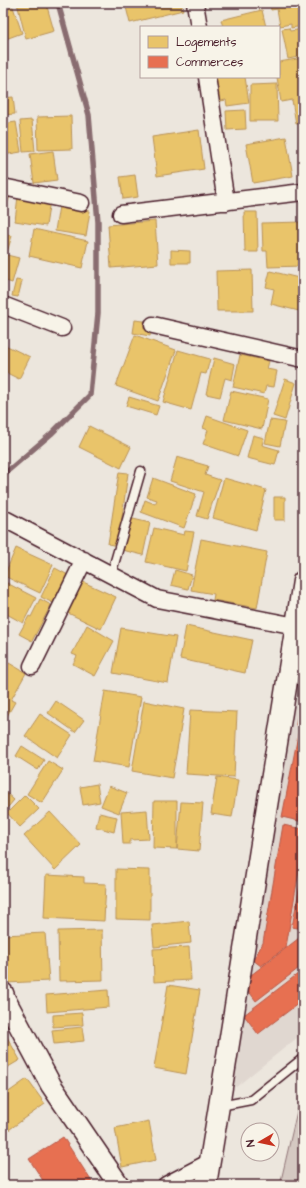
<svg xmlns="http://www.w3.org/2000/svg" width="306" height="1188" viewBox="0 0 306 1188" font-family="'Architects Daughter',sans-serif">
<rect width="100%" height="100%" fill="#ece6dd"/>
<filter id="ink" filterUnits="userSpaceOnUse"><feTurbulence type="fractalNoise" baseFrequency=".025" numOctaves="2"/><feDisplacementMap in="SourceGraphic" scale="8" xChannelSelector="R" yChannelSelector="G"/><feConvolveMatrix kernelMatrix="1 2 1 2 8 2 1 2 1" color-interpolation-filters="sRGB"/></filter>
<g filter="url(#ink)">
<path fill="#e0d7d0" d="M 303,645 L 303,1033 L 236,1087 L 228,1081 Z"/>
<path fill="#d5c9c2" stroke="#907476" d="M 303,1085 L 303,1185 L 280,1185 Z"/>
<path fill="#e9c46a" stroke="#b99257" d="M 17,3 L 46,3 L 54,31 L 26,39 Z
M 125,3 L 181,3 L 183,10 L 130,23 Z
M 270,3 L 303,3 L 303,26 L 291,28 L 291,24 L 280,26 L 277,9 L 271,10 Z
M 13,7 L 22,33 L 3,40 L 3,11 Z
M 262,10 L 266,27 L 223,27 L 221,20 Z
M 289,28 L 290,31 L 303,29 L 303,56 L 288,59 L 282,29 Z
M 303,58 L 303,123 L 296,124 L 292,100 L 281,102 L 277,77 L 279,77 L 279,62 Z
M 211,77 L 245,77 L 249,103 L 227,106 L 226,100 L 215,102 Z
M 277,84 L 278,121 L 250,121 L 250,85 Z
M 13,97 L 15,114 L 3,115 L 3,98 Z
M 245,110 L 246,129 L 227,130 L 226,111 Z
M 71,116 L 72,149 L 38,150 L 37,117 Z
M 32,120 L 35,151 L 23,152 L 20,121 Z
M 16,122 L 21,152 L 3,155 L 3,124 Z
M 199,130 L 204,169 L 157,176 L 152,137 Z
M 286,137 L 293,176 L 253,183 L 246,144 Z
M 53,151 L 57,180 L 34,183 L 30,154 Z
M 135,175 L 138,197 L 123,199 L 120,177 Z
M 3,193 L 10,196 L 3,214 Z
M 18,196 L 50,200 L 46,226 L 15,221 Z
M 59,206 L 90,211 L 86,236 L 55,231 Z
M 244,212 L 257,212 L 258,252 L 245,252 Z
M 155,221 L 158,264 L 111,268 L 108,225 Z
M 303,222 L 303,266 L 268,267 L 267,251 L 263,251 L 262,223 Z
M 34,229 L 88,241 L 82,268 L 29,256 Z
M 3,233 L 12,236 L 7,252 L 3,251 Z
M 171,250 L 190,251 L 190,263 L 171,263 Z
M 3,254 L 19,258 L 12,283 L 3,280 Z
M 252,270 L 253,311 L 217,311 L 216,271 Z
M 270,271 L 303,279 L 303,295 L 299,311 L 271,304 L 274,289 L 266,287 Z
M 16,280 L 22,281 L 18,297 L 12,296 Z
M 135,320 L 152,322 L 150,336 L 133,333 Z
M 135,335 L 176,350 L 158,401 L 116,386 Z
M 5,345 L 30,357 L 19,379 L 3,371 L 3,349 Z
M 178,350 L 210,359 L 206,374 L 201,373 L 191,410 L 163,402 Z
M 240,355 L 269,361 L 267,369 L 277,371 L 274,387 L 266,386 L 264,394 L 233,387 Z
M 214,358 L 235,364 L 232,380 L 225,378 L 220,397 L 206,394 Z
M 285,379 L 296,383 L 285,420 L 273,416 Z
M 231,391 L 268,399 L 262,429 L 224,420 Z
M 129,397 L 159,406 L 156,415 L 126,406 Z
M 207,416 L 247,430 L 238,456 L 203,444 L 208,430 L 203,428 Z
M 270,420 L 285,422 L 280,446 L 265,443 Z
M 89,426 L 131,447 L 121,468 L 79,447 Z
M 253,435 L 264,438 L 262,445 L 279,450 L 275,465 L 247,458 Z
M 177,457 L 208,466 L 205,475 L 220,480 L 207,519 L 197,516 L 204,492 L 170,481 Z
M 119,472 L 128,473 L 118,546 L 108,544 Z
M 153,478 L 196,494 L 184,528 L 141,512 L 145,500 L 155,504 L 157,500 L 147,497 Z
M 224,478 L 266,490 L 256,530 L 213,518 Z
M 274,497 L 285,497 L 285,520 L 274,520 Z
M 129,518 L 150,523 L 143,555 L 122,550 Z
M 154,528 L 184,535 L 185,531 L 194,532 L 186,571 L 146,562 Z
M 201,539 L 267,552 L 257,608 L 213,600 L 214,594 L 191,590 Z
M 16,548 L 53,565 L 40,593 L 4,576 Z
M 55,568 L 68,575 L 53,603 L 41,597 Z
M 175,570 L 192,575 L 188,589 L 171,585 Z
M 3,581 L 36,598 L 23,623 L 3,612 Z
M 81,581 L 116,597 L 101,629 L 66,612 Z
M 40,599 L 51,605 L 32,641 L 19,634 L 29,616 L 31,617 Z
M 87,625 L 114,641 L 95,676 L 73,664 L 77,656 L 72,654 Z
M 186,626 L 252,640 L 245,673 L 180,659 Z
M 121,628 L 176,637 L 168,683 L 113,673 Z
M 9,663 L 26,673 L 11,700 L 15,702 L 7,716 L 3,714 L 3,669 L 5,671 Z
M 105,691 L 141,697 L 129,767 L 93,761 Z
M 56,701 L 84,720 L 75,732 L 48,713 Z
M 144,701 L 184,709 L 172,778 L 132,771 Z
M 190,710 L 237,712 L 234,777 L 186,774 Z
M 40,714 L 72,735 L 57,758 L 25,736 Z
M 22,746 L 44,760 L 38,770 L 16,756 Z
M 48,761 L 63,770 L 42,803 L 27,794 Z
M 217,777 L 238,780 L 232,817 L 211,814 Z
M 97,784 L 100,802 L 83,805 L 80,787 Z
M 109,786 L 127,793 L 119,813 L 101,806 Z
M 3,790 L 14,800 L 3,813 Z
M 25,795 L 39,809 L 20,827 L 7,813 Z
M 154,801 L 177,801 L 177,849 L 153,848 Z
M 181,802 L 203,803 L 199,851 L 177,849 Z
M 147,810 L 149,839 L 130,840 L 130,844 L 123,844 L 121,812 Z
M 50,812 L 81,845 L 55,870 L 24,836 Z
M 99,813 L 117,817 L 114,832 L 96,827 Z
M 116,869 L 150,870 L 150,920 L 116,919 Z
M 46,875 L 84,877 L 84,883 L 106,884 L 104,921 L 44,918 Z
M 189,921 L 191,943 L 154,947 L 152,925 Z
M 102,930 L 103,980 L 59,981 L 58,931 Z
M 45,933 L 49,981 L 6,983 L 3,935 Z
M 189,947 L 191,980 L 154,982 L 153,949 Z
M 168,985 L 200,990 L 186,1074 L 154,1068 Z
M 108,990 L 109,1007 L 47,1012 L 46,995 Z
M 82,1013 L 83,1025 L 53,1027 L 53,1015 Z
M 82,1027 L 84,1041 L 54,1044 L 52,1030 Z
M 3,1030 L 20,1060 L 3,1070 Z
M 27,1079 L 45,1104 L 3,1134 L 3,1096 Z
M 149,1121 L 156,1160 L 122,1167 L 115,1128 Z"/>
<path fill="#e76f51" stroke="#b85746" d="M 303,686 L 303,726 L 296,725 Z
M 299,730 L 303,731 L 303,822 L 282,817 Z
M 283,825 L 303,829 L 303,847 L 286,947 L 261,966 L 253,960 L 263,943 Z
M 303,869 L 303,929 L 292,927 Z
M 303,935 L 303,965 L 256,1001 L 242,982 Z
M 303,970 L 303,1000 L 258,1034 L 244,1015 Z
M 63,1137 L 94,1185 L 46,1185 L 29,1159 Z"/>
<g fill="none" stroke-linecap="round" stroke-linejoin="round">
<path stroke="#896c6f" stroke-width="5.5" d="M 3,475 L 51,434 L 90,395 L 98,313 L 98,222 L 89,115 L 58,3"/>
<g stroke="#4a1f2b" stroke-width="11">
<path id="service" d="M 111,575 L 141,471
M 220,1106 L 251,1100 L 303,1058"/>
</g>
<g stroke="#4a1f2b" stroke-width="19">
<path id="minor" d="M 195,3 L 199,27
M 207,77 L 226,202
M 3,187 L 81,203
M 121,214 L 303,192
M 3,305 L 62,328
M 153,325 L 303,359
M 3,518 L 157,599 L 296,626
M 32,666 L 84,560
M 166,1185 L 210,1162"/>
</g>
<g stroke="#4a1f2b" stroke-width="23">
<path id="tertiary" d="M 3,993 L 5,999 L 51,1085 L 119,1185
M 206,1185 L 219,1106 L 303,581"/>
</g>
<use href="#service" stroke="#f7f3e8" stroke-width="8"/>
<use href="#minor" stroke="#f7f3e8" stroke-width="16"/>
<use href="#tertiary" stroke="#f7f3e8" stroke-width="20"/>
</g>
</g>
<rect width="306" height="1188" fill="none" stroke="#f7f3e8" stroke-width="16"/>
<rect x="8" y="8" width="290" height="1172" fill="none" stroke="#4a1f2b" stroke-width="1.5" filter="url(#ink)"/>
<rect x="140" y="26" width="140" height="52" fill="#f7f3e8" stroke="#b29e9c"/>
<rect x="148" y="36" width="20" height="12" fill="#e9c46a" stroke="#b29e9c"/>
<text x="176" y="46" font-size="12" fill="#4a1f2b">Logements</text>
<rect x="148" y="56" width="20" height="12" fill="#e76f51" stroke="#b29e9c"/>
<text x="176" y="66" font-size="12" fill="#4a1f2b">Commerces</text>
<g transform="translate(260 1142) rotate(261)"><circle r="19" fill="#f7f3e8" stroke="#b29e9c"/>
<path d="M0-3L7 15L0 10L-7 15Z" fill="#c8321e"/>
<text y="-6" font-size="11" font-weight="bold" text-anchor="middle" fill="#4a1f2b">N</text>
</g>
</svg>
